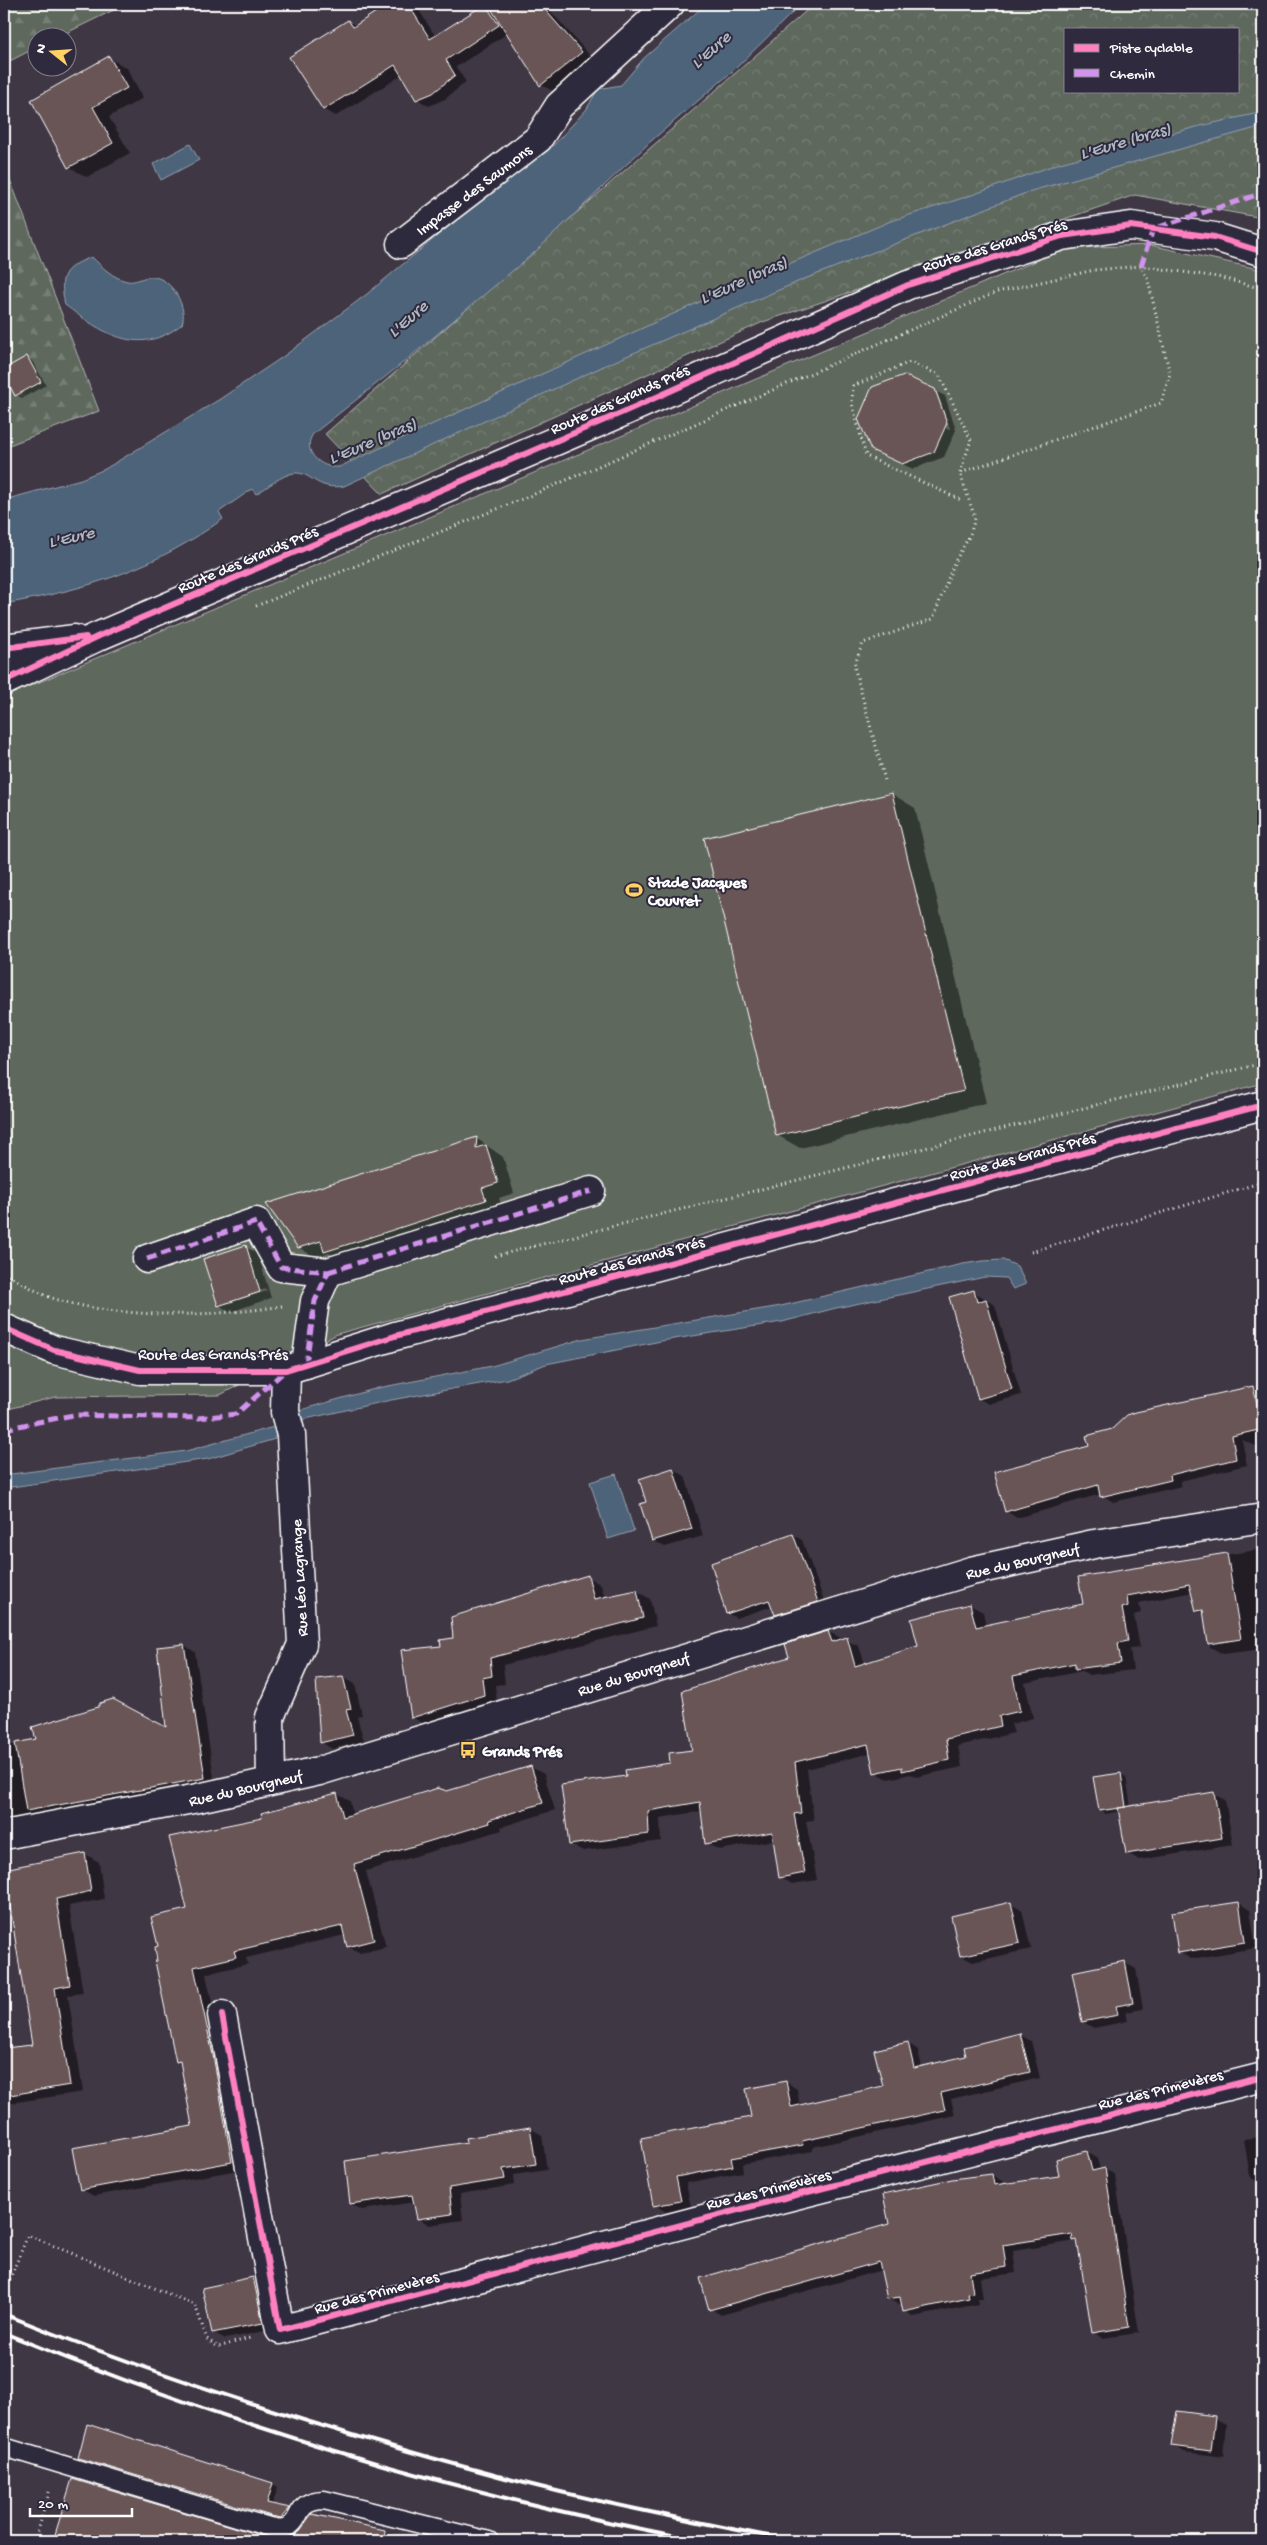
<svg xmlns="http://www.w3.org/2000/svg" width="1267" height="2545" viewBox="0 0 1267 2545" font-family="'Gochi Hand',sans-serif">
<defs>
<pattern id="forest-firs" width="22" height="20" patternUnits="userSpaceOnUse" patternTransform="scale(1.25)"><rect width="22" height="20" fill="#5e685d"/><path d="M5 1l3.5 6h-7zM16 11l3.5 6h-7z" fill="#767f75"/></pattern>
<pattern id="park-crowns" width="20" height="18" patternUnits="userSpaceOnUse" patternTransform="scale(1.25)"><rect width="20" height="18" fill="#5e685d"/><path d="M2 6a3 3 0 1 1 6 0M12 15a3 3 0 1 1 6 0" fill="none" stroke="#767f75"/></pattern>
</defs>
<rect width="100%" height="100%" fill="#403745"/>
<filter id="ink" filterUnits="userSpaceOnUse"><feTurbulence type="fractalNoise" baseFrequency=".02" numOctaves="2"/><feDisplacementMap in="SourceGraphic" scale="10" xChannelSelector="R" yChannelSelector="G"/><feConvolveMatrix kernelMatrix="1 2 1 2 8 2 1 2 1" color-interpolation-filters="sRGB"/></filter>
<g filter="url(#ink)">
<path fill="url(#forest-firs)" stroke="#aeb4ae" d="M 4,4 L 126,4 L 58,37 L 38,38 L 37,47 L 4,64 Z
M 4,164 L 99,411 L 4,447 Z"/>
<path fill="url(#park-crowns)" stroke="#aeb4ae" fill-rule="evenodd" d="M 814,4 L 1263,4 L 1263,218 L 1135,195 L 763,322 L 382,494 L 325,434 ZM 1066,29 L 1238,29 L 1238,91 L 1066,91 Z"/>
<path fill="#5e685d" stroke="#aeb4ae" d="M 1150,245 L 1263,270 L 1263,1083 L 337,1334 L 220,1395 L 55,1397 L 4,1410 L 4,697 L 1066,248 Z"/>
<path fill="#4e6379" stroke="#95a1af" d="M 706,4 L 801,4 L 734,70 L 651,141 L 535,252 L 404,362 L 313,434 C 301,451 321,469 339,467 L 717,294 L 891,221 L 972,195 L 1060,163 L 1200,126 L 1263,112 L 1263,126 L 1031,191 L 802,280 L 606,365 L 344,486 C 316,491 312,472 295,473 C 282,474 267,488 256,494 L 252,489 L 219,512 L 223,519 C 153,569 89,589 4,604 L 4,500 L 81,479 L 105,469 L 220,399 L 284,356 L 367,294 L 507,178 L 549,150 L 586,110 L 598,89 L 621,85 L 644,58 Z
M 190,144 L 199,160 L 161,180 L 153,164 Z
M 92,257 C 102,267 113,278 127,281 C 136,283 143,276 153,277 C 172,278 188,308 182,324 C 139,359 101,332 65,305 C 59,276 62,268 92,257 Z
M 1003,1260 L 1017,1266 L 1026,1284 L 1013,1289 L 1006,1278 L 985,1277 L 836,1308 L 782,1322 L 661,1341 L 546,1364 L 507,1379 L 391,1400 L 301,1420 L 275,1436 L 275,1439 L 208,1459 L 4,1488 L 4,1475 L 186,1451 L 274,1427 L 304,1409 L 378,1388 L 492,1366 L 582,1339 L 781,1306 L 963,1264 L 983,1261 Z
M 616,1474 L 634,1531 L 608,1539 L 590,1482 Z"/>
<path fill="#0007" fill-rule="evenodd" d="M 391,4 L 415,4 L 436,37 L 486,5 L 493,9 L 490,4 L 549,4 L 546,6 L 593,59 L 553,91 L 541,85 L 508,33 L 456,67 L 466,82 L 445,99 L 429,106 L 417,99 L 402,75 L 336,116 L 324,110 L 291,57 L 348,21 L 356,26 Z
M 109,58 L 127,68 L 143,98 L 109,117 L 130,153 L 87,177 L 69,167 Z
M 27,358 L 32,361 L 46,385 L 22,398 L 16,395 L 4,370 Z
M 934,390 L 947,429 L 950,429 L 937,392 L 945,396 L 956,430 L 944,457 L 913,469 L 872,450 Z
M 892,794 L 915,808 L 986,1103 L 800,1148 L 777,1135 Z
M 476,1138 L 503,1157 L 514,1193 L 499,1198 L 503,1210 L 343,1261 L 329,1253 L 316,1258 L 298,1247 Z
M 246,1247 L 258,1254 L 271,1298 L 230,1312 L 219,1305 ZM 266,1289 L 267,1291 L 226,1304 L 226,1302 Z
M 973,1291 L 995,1305 L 1021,1395 L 989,1404 L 979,1399 Z
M 1253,1387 L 1263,1393 L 1263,1449 L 1242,1440 L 1247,1465 L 1180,1481 L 1182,1486 L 1113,1502 L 1101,1494 L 1017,1518 L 1006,1511 L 1090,1447 Z
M 673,1469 L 685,1476 L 703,1536 L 665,1547 L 653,1541 Z
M 793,1535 L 802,1540 L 826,1606 L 784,1619 L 776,1614 L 773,1606 L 736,1618 L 727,1613 Z
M 1263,1549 L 1263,1649 L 1223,1654 L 1210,1647 L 1205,1615 L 1198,1610 L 1193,1592 L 1139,1603 L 1141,1613 L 1134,1615 L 1140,1648 L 1130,1649 L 1133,1670 L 1089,1675 L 1082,1671 L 1025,1683 L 1033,1718 L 1011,1724 L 1014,1733 L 958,1746 L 962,1767 L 916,1777 L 911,1774 L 888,1779 L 875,1772 L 871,1753 L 807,1769 L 814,1820 L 806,1821 L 817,1880 L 792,1884 L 780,1877 L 774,1840 L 719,1850 L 706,1843 L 702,1811 L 660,1818 L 661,1841 L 583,1851 L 570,1844 L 628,1777 L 672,1764 L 693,1751 L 791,1658 L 828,1632 L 859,1646 L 865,1664 L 920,1647 L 970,1605 L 983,1612 L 986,1626 L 1084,1605 L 1079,1578 Z
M 588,1577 L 601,1585 L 605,1598 L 637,1591 L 650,1599 L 656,1626 L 503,1665 L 505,1684 L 495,1685 L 497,1703 L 425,1725 L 412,1717 L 442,1647 Z
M 184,1645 L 195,1652 L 215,1784 L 4,1824 L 4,1747 L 37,1740 L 168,1729 Z
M 343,1677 L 355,1684 L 362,1715 L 357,1717 L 364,1741 L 332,1749 L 321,1742 Z
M 531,1767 L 544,1774 L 555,1810 L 501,1827 L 502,1830 L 366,1871 L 386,1947 L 360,1953 L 348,1946 L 345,1935 L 246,1958 L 248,1964 L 206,1974 L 225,2063 L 244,2169 L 94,2196 L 81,2189 L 194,2127 L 182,2064 L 177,2061 L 159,1962 L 159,1947 L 263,1819 L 337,1794 L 350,1801 L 353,1816 L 447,1793 Z
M 1120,1774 L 1126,1777 L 1131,1807 L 1213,1794 L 1225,1800 L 1233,1845 L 1139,1860 L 1127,1853 L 1120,1811 L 1106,1814 L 1100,1810 Z
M 85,1854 L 99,1862 L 104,1899 L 69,1906 L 83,1993 L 68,1995 L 83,2092 L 4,2104 L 4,2050 L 34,2046 L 6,1870 Z
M 1239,1903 L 1250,1910 L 1256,1948 L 1191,1959 L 1179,1952 Z
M 1010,1904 L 1022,1910 L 1031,1949 L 973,1962 L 961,1956 Z
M 1125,1963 L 1136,1969 L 1143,2009 L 1126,2012 L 1128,2021 L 1094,2028 L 1083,2022 Z
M 1020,2035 L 1031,2041 L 1040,2078 L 951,2099 L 955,2115 L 813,2147 L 813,2151 L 742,2164 L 743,2172 L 686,2183 L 691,2207 L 666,2212 L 655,2205 L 642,2139 L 752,2118 L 786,2082 L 797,2089 L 800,2106 L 885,2087 L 908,2043 L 918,2050 L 922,2067 L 968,2057 Z
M 530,2128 L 542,2135 L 547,2170 L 514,2175 L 515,2185 L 460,2194 L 463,2220 L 429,2225 L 418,2218 L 415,2202 L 362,2210 L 351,2204 L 468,2143 Z
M 1263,2137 L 1263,2184 L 1261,2184 L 1250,2177 L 1244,2139 Z
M 1087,2152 L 1097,2158 L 1100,2170 L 1105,2169 L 1115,2175 L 1139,2333 L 1103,2338 L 1093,2332 L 1079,2243 L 1076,2241 L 1013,2251 L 1016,2273 L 980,2278 L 983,2299 L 978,2299 L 979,2304 L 914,2317 L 904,2311 L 902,2304 L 898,2304 L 888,2298 L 882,2270 L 721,2315 L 711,2309 L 992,2175 L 1002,2181 L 1003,2185 L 1060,2177 Z
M 253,2278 L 265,2285 L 274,2329 L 225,2339 L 213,2332 Z
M 1263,2323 L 1263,2366 L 1258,2324 Z
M 1214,2418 L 1226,2424 L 1223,2457 L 1184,2452 L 1173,2445 Z
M 79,2458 L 273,2484 L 278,2487 L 272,2506 L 294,2512 L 287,2520 L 278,2519 Z
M 73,2480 L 271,2539 L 285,2540 L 295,2536 L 313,2515 L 423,2541 L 54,2541 Z"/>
<path fill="#695557" stroke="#fff" d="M 388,4 L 408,4 L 430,39 L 485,4 L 499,25 L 446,60 L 455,75 L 433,93 L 416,100 L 395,65 L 323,110 L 289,57 L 348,20 L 353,27 Z
M 488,4 L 540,4 L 582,52 L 540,86 Z
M 109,56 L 127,88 L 93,107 L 113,143 L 68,168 L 31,100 Z
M 27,356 L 41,382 L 15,396 L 4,375 L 4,369 Z
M 904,375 L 935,389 L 947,423 L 934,452 L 902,464 L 871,450 L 858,419 L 872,387 Z
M 892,793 L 964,1091 L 776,1136 L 704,838 Z
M 477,1137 L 476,1148 L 486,1145 L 498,1183 L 482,1188 L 486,1200 L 324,1252 L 321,1241 L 298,1248 L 266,1204 Z
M 246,1245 L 260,1292 L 218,1306 L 203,1259 Z
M 974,1290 L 977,1302 L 986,1299 L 1012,1389 L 978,1399 L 949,1297 Z
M 1253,1386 L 1263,1429 L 1232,1436 L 1236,1459 L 1170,1475 L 1171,1480 L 1100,1497 L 1098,1485 L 1005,1512 L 994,1472 L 1089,1446 L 1086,1436 L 1112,1429 L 1127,1415 L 1136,1412 Z
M 673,1468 L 692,1529 L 652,1541 L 640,1504 L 646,1502 L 639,1479 Z
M 793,1534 L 818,1602 L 775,1615 L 769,1600 L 726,1614 L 711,1563 Z
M 1227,1553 L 1241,1639 L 1208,1644 L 1203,1610 L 1196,1611 L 1189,1584 L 1127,1596 L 1128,1606 L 1122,1608 L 1128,1641 L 1118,1643 L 1121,1663 L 1075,1669 L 1075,1663 L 1013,1676 L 1020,1711 L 999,1716 L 1001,1726 L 946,1739 L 949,1760 L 902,1771 L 902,1767 L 874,1773 L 868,1744 L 795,1762 L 801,1813 L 794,1814 L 805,1873 L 779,1878 L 772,1832 L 705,1844 L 700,1802 L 648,1811 L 649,1834 L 569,1845 L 561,1785 L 626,1776 L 625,1770 L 670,1763 L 669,1753 L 692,1750 L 682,1691 L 789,1657 L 785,1644 L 828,1631 L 832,1642 L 847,1637 L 855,1666 L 918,1646 L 911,1619 L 970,1604 L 976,1627 L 1083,1604 L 1078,1577 Z
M 588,1575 L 594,1599 L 637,1590 L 643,1618 L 490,1658 L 492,1676 L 482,1678 L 484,1695 L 411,1718 L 401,1650 L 441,1646 L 440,1640 L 453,1638 L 451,1617 Z
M 184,1644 L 205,1778 L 26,1811 L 15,1743 L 36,1739 L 32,1727 L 98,1707 L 100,1703 L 113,1699 L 166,1727 L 157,1647 Z
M 343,1676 L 351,1709 L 346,1710 L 353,1735 L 320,1743 L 316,1679 Z
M 531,1766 L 543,1803 L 489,1820 L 490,1823 L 354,1864 L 374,1940 L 347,1947 L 342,1926 L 234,1951 L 236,1957 L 194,1967 L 213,2055 L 232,2162 L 80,2190 L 72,2148 L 192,2126 L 180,2061 L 176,2062 L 155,1961 L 157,1961 L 155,1947 L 158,1946 L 151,1917 L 187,1909 L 169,1837 L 262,1818 L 261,1813 L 337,1793 L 343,1817 L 438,1788 L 447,1791 Z
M 1121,1773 L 1126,1807 L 1099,1811 L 1093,1777 Z
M 1214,1792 L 1222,1838 L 1126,1854 L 1118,1808 Z
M 85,1853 L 91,1891 L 56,1899 L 70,1985 L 55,1988 L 70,2085 L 4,2096 L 4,2048 L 32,2045 L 4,1869 Z
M 1011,1902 L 1020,1943 L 960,1956 L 951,1916 Z
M 1239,1902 L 1245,1942 L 1178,1953 L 1172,1912 Z
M 1125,1961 L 1133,2003 L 1116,2006 L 1118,2015 L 1082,2022 L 1072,1972 Z
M 1020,2033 L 1030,2072 L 941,2093 L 945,2110 L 802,2141 L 803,2145 L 731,2158 L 733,2166 L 676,2177 L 681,2201 L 653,2206 L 641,2138 L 751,2117 L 746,2089 L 786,2081 L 791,2107 L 883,2086 L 874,2050 L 908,2042 L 914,2068 L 966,2056 L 964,2047 Z
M 530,2127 L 536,2164 L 503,2169 L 505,2179 L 449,2188 L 452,2214 L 417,2219 L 412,2195 L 350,2204 L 345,2161 L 467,2142 L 466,2138 Z
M 1087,2151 L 1092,2171 L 1105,2168 L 1129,2327 L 1092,2333 L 1077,2240 L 1073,2241 L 1072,2234 L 1003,2245 L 1006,2267 L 970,2273 L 973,2293 L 968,2294 L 969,2298 L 903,2312 L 900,2297 L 887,2299 L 879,2262 L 709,2310 L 700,2278 L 889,2224 L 883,2194 L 952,2179 L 992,2174 L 994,2185 L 1059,2176 L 1056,2159 Z
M 253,2277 L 263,2323 L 212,2333 L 202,2288 Z
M 1177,2411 L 1215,2416 L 1211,2451 L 1171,2446 Z
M 87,2424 L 273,2483 L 267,2503 L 290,2508 L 281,2518 L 271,2516 L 78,2458 Z
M 72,2479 L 270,2538 L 282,2539 L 295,2535 L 312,2514 L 385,2530 L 384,2541 L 53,2541 Z"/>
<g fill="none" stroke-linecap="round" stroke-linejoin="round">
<g stroke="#fff" stroke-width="21">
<path id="service" d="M 4,2447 L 252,2522 C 261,2524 276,2530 284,2528 C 304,2523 292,2501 324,2500 L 489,2541"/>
</g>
<g stroke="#fff" stroke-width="31">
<path id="pedestrian" d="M 147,1259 L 256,1222 L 281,1267 L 328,1272 L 315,1301 L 306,1364
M 328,1272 L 591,1191"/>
</g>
<g stroke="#fff" stroke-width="31">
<path id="minor" d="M 401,244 L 538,139 L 559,106 L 670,4
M 4,648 L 75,639
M 4,681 L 99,636 L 621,413 L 908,285 L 1062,236 L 1131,226 L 1215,237 L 1263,252
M 4,1328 L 54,1350 L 140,1370 L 286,1370 L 395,1336 L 1263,1105
M 271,1781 L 270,1717 L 302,1644 L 291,1435 L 285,1412 L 286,1370
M 222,2015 L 280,2330 L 772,2201 L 1263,2077"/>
</g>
<g stroke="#fff" stroke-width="31">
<path id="secondary" d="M 4,1835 L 198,1798 L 319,1771 L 971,1571 L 1094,1544 L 1263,1518"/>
</g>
<path stroke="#fff" stroke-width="3" stroke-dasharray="1 4" stroke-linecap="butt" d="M 960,473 L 971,440 L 939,375 L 910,362 L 853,386 L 852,403 L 866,456 L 963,501
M 256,606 L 537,493 L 997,292 L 1094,270 L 1141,266 L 1218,277 L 1263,289
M 885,780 L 854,666 L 863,643 L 933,619 L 954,563 L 970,535 L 975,518 L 960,473 L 1161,403 L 1170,374 L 1148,280 L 1141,266
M 1031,1252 L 1263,1182
M 495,1256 L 1263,1063
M 4,1273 C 20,1281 37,1293 55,1299 C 119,1319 216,1317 282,1306
M 4,2293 L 28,2235 L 195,2305 L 207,2339 L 218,2347 L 250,2338
M 35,2541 L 50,2489"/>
<use href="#service" stroke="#2f2a3d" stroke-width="18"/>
<use href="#pedestrian" stroke="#2f2a3d" stroke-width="28"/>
<use href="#minor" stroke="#2f2a3d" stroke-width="28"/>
<use href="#secondary" stroke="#2f2a3d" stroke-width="28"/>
<path stroke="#fff" stroke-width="4" d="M 4,2314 C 165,2379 330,2431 498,2476 C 594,2502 693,2521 792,2541
M 4,2333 C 228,2425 464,2496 702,2541"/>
<path stroke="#d193ec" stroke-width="5" stroke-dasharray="10 5" stroke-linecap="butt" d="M 1141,266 L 1153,229 L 1263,193
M 147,1259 L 256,1222 L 281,1267 L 328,1272 L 315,1301 L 306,1364
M 328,1272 L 591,1191
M 4,1429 L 73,1415 L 198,1418 L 236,1414 L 286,1370"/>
<g stroke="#2f2a3d" stroke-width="9">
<path id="cycleway" d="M 4,648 L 86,637
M 4,681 L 99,636 L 621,413 L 908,285 L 1062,236 L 1131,226 L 1215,237 L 1263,252
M 4,1328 L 54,1350 L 140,1370 L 286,1370 L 395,1336 L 1263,1105
M 222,2015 L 280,2330 L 772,2201 L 1263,2077"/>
</g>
<use href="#cycleway" stroke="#ff80c0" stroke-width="6"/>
</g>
</g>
<defs>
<g id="stadium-bare" transform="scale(1.35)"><path d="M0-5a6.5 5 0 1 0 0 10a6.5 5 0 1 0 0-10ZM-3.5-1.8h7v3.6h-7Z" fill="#ffd166" stroke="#2f2a3d" stroke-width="2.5" paint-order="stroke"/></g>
<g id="bus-bare" transform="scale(1.35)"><path d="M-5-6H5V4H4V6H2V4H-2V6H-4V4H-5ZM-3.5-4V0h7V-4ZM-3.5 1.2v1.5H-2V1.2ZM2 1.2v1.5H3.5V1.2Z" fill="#ffd166" stroke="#2f2a3d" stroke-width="2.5" paint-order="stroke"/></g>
</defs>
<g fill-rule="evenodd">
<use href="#stadium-bare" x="634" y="890"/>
<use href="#bus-bare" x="468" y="1750"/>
</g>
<g text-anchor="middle" stroke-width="4" stroke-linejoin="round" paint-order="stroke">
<g font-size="16" fill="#fff" stroke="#2f2a3d">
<text transform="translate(473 189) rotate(-37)" y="6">Impasse des Saumons</text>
<text transform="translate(994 244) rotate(-17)" y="6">Route des Grands Prés</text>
<text transform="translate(619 398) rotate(-24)" y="6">Route des Grands Prés</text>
<text transform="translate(247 558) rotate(-23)" y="6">Route des Grands Prés</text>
<text transform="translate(1022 1155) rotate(-15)" y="6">Route des Grands Prés</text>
<text transform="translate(631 1259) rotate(-15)" y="6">Route des Grands Prés</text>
<text x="213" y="1359">Route des Grands Prés</text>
<text transform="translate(1022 1560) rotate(-13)" y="6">Rue du Bourgneuf</text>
<text transform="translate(298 1578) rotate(-93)" y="6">Rue Léo Lagrange</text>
<text transform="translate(633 1673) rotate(-17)" y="6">Rue du Bourgneuf</text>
<text transform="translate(245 1787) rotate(-13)" y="6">Rue du Bourgneuf</text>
<text transform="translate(1160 2088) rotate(-14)" y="6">Rue des Primevères</text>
<text transform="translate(768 2188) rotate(-14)" y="6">Rue des Primevères</text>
<text transform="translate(376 2291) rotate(-15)" y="6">Rue des Primevères</text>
</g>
<g font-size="16" font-weight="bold" fill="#fff" stroke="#2f2a3d" text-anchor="start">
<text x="648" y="887">Stade Jacques<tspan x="648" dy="18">Couvret</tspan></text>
<text x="482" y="1756">Grands Prés</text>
</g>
<g font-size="18" font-style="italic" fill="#afb9c3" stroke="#2f2a3d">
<text transform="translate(710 49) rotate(-42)" y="6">L'Eure</text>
<text transform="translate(1125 140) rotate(-16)" y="6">L'Eure (bras)</text>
<text transform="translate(743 279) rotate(-24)" y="6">L'Eure (bras)</text>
<text transform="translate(407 318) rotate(-41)" y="6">L'Eure</text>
<text transform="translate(372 440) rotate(-23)" y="6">L'Eure (bras)</text>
<text transform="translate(71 536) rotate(-13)" y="6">L'Eure</text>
</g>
</g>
<rect width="1267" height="2545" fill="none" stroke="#2f2a3d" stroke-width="20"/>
<rect x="10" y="10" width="1247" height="2525" fill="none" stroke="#fff" stroke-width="2" filter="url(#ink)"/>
<rect x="1064" y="28" width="175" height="65" fill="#2f2a3d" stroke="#827f8b"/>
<rect x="1074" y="44" width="25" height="8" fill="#ff80c0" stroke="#827f8b"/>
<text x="1110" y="52" font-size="15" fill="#ffffff">Piste cyclable</text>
<rect x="1074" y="69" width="25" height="8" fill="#d193ec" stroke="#827f8b"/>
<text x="1110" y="78" font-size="15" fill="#ffffff">Chemin</text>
<g transform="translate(52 52) rotate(287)"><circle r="24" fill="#2f2a3d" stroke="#827f8b"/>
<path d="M0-4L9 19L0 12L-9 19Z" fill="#ffd166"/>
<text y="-8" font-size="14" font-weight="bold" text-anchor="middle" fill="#ffffff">N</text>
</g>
<path d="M30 2508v8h102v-8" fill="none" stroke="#ffffff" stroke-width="2.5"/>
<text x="38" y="2508" font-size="15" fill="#ffffff" stroke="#2f2a3d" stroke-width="4" paint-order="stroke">20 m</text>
</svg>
